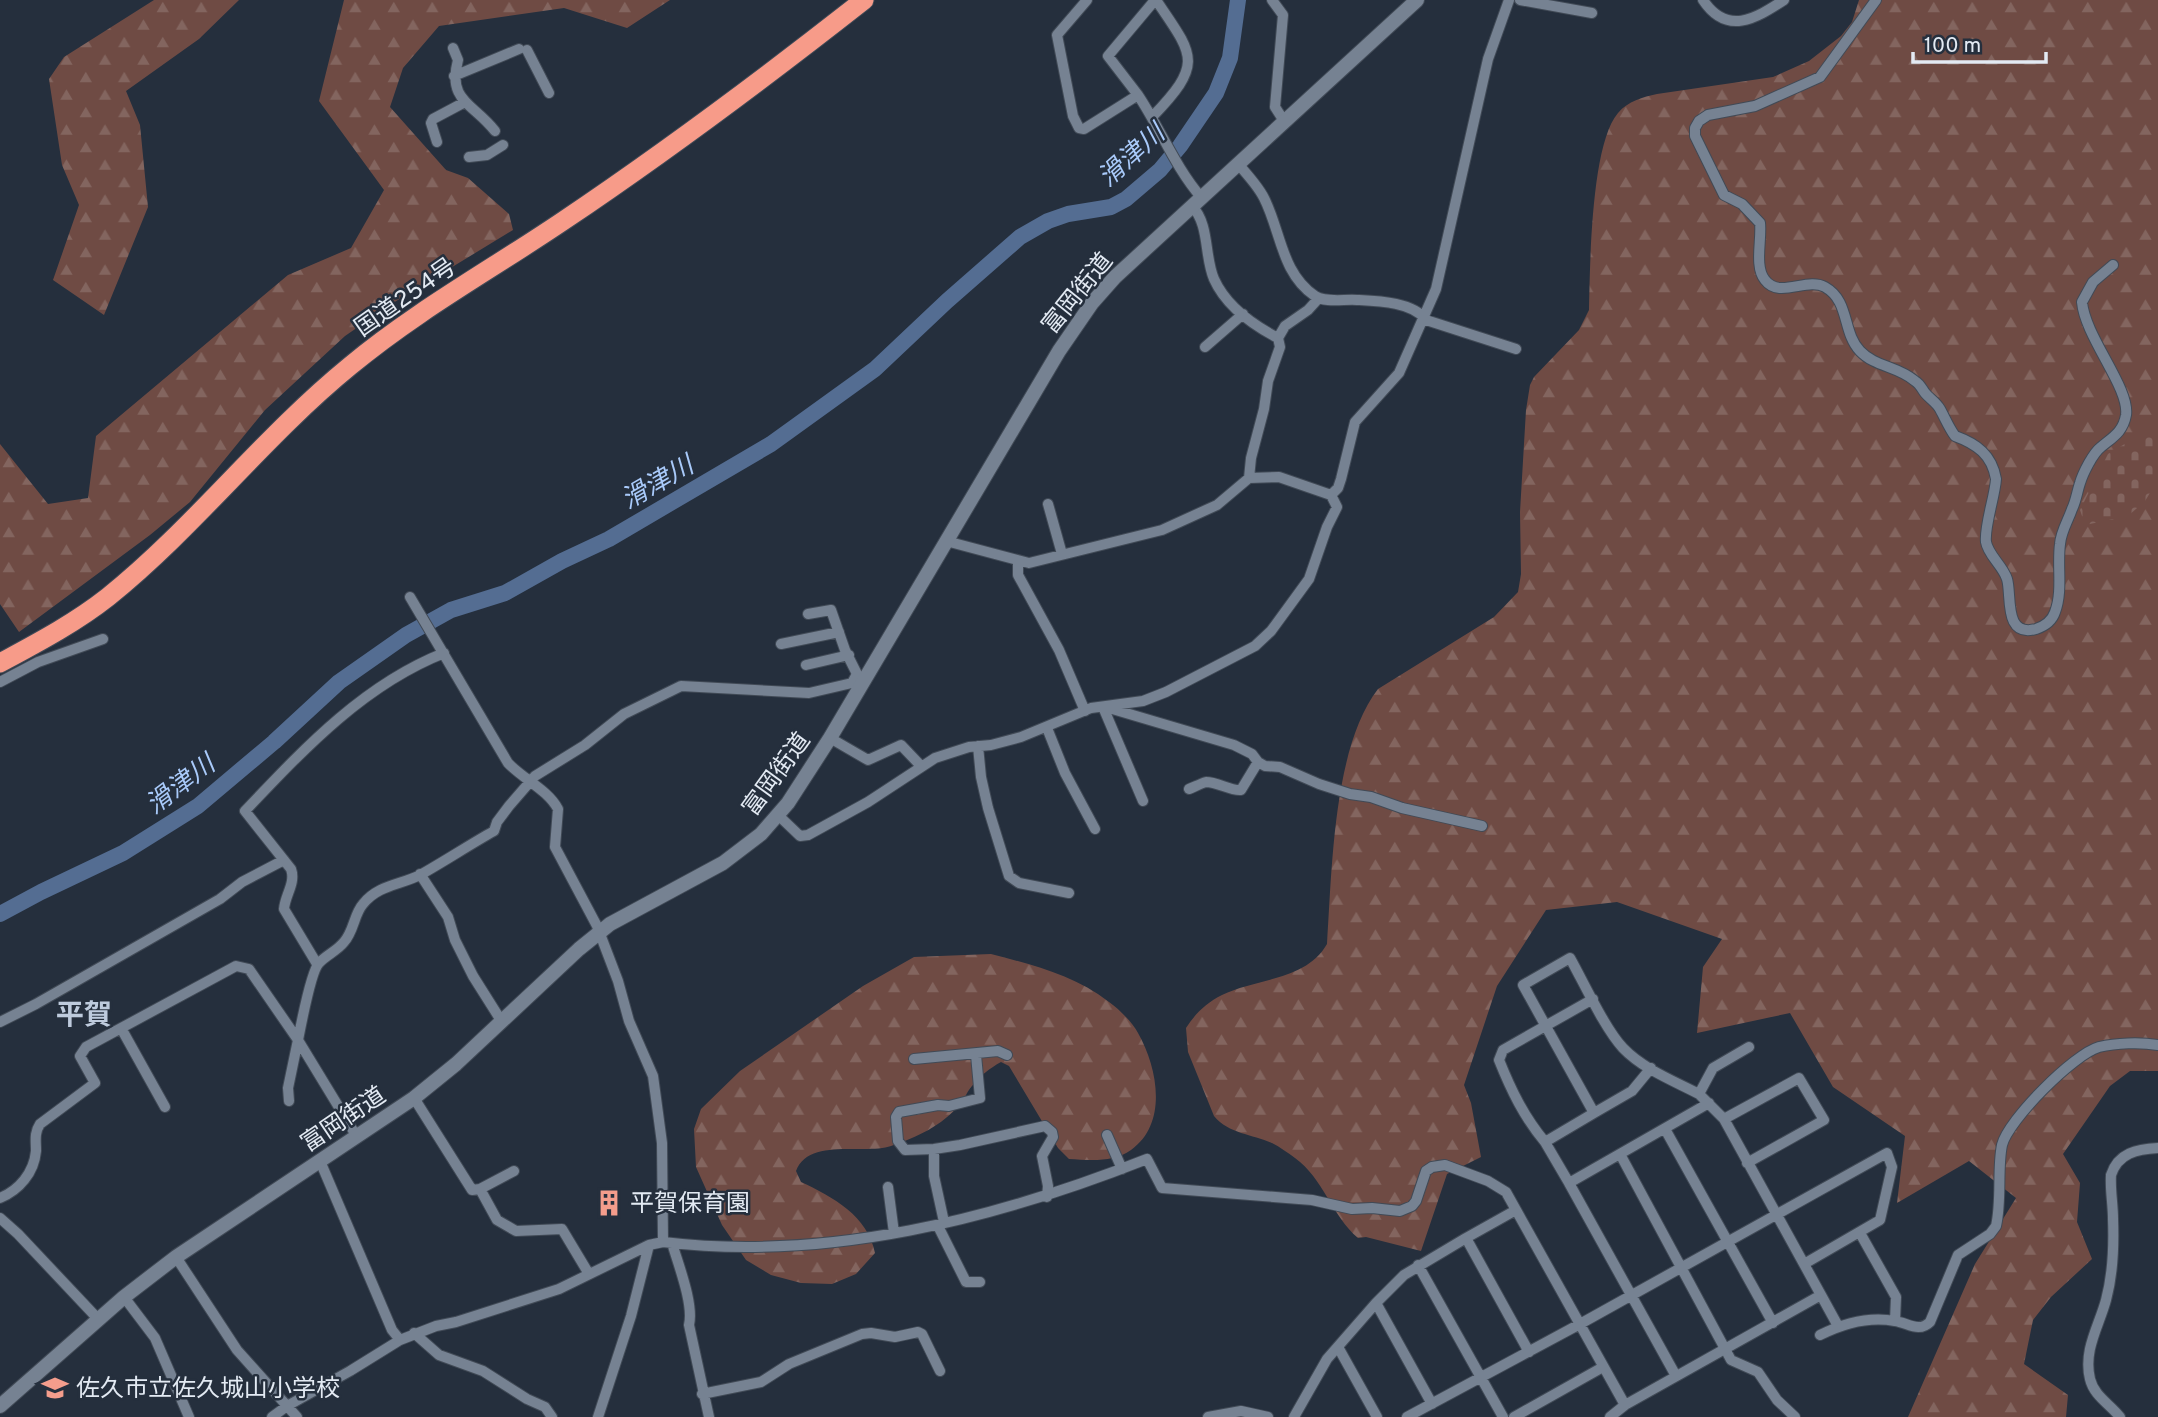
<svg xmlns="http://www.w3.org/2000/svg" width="2158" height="1417" viewBox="0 0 2158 1417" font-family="Overpass,'Noto Sans JP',sans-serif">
<defs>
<pattern id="forest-firs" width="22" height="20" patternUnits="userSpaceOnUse" patternTransform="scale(1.75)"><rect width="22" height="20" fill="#6f4b44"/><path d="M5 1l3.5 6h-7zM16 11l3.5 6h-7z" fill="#83655f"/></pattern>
<pattern id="cemetery-stones" width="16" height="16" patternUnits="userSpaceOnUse" patternTransform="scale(1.75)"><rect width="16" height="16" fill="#6f4b44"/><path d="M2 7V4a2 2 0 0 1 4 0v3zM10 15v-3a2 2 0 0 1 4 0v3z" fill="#83655f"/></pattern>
</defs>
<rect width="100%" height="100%" fill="#252f3d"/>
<path fill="url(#forest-firs)" d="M 154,0 L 239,0 L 199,39 L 126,91 L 140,125 L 148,207 L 104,315 L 53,280 L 79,205 L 62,165 L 49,79 L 64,57 Z
M 344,0 L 670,0 L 627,28 L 564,8 L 439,26 L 403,68 L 390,107 L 446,170 L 468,178 L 509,214 L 513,230 L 393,303 L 345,336 L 265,410 L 190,502 L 150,535 L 19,632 L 0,604 L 0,444 L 48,504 L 88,498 L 96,436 L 288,275 L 351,248 L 384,190 L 319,101 Z
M 1859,0 L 2158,0 L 2158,1071 L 2130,1071 L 2110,1086 L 2063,1154 L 2080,1183 L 2077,1222 L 2092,1259 L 2051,1297 L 2033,1320 L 2024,1364 L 2068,1395 L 2066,1417 L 1908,1417 L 1975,1264 L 2016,1198 L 1969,1161 L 1897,1203 L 1905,1136 L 1833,1087 L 1790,1013 L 1697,1033 L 1703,967 L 1722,939 L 1617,902 L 1546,910 L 1497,986 L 1464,1085 L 1471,1103 L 1481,1157 L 1447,1174 L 1421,1251 L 1366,1237 L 1358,1238 C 1332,1216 1323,1178 1295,1158 C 1288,1153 1280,1147 1272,1143 C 1252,1134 1229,1134 1214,1116 L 1188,1052 L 1186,1028 C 1195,1014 1206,1003 1222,995 C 1256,978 1306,981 1327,944 C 1332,871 1333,747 1378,689 L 1494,617 L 1518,592 L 1521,574 L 1520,512 L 1526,410 L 1530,385 L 1534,377 L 1579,330 L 1589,310 C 1590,266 1591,144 1618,113 C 1628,101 1643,97 1657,94 L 1773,77 L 1809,61 L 1841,36 L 1852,22 Z
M 991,954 C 1033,965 1074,975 1109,1002 C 1119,1009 1133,1023 1138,1033 C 1158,1068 1168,1124 1131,1150 C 1113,1163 1089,1160 1069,1159 L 1058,1148 L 1009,1066 L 1001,1062 C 990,1068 980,1076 972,1086 C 967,1091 965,1099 960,1104 C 942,1126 917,1137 891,1146 C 867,1155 808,1137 796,1171 L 801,1182 C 833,1197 868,1216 875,1253 L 856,1274 L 832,1284 L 801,1283 L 771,1275 L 746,1260 L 722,1225 L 696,1167 L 694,1129 L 701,1109 L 740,1071 L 863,986 L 914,957 Z"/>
<path fill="url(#cemetery-stones)" d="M 2158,434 L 2158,480 L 2145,501 L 2128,516 L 2085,525 L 2080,510 L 2108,454 L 2128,442 Z"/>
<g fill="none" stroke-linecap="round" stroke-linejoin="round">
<path stroke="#546d92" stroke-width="16" d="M 0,914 L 41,892 L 123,853 L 198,806 L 274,742 L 339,682 L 406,635 L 451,610 L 505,593 L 562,561 L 609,539 L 771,444 L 875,369 L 947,301 L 1020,237 L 1048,221 L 1068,214 L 1111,207 L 1126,199 L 1160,170 L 1180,146 L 1216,93 L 1230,58 L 1238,0"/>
<g stroke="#414a56" stroke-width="12">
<path id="street" d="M 1087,0 L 1057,35 L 1073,116 L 1079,128 L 1084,129 L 1138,95 C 1160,128 1175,167 1201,197
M 1272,0 L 1283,15 L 1275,107 L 1284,121
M 1520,0 L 1592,13
M 1703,0 C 1727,36 1755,19 1784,0
M 1876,0 L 1820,77 L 1755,106 L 1708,115 L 1699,121 L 1695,128 L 1695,136 L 1724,195 L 1742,204 L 1760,223 C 1762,239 1754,267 1765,280 C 1779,299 1807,277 1825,287 C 1850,301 1842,332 1860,351 C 1875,367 1898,366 1915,381 C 1920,384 1922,389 1925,393 C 1930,399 1936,402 1940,409 C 1945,418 1949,428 1955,436 C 1977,444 1992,455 1996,479 C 1995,496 1984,527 1986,542 C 1988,555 2003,566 2007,579 C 2012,595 2003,638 2036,629 C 2045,626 2052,621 2055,612 C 2063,591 2057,566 2060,544 C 2061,531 2068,521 2072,509 C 2076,501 2077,492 2080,483 C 2083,473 2093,453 2101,447 C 2113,437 2123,432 2126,415 C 2130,388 2085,337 2082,302 L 2093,282 L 2113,265
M 453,48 L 458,60 C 447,101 473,103 495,131
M 527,50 L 549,93
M 454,76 L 519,49
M 1138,95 L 1108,56 L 1155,0
M 1153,116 C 1204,63 1194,56 1156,0
M 437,142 L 431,123 L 433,119 L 465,102
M 469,157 L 487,155 L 503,145
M 1238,164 C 1247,174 1258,186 1264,198 C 1281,231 1281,273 1315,296 C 1325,303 1344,299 1357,300 C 1378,301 1413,302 1426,320 L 1516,349
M 1192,206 C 1210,225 1204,256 1214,279 C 1226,306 1253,325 1278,338
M 1205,347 L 1243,314
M 1249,478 L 1251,458 L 1264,409 L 1268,381 L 1280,347 L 1278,338 L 1285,326 L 1308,310 L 1318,299
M 1331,495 L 1338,488 L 1341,479 L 1355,422 L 1399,373 L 1436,289 L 1488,59 L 1509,0
M 1048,504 L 1062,554
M 1018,562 L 1018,575 L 1059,650 L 1085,711
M 410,597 L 508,763 C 523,779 548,790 558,809 L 555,847 L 597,926 L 618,981 L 629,1021 L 653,1076 L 662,1143 L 663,1242
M 808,614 L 831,610 L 845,650 L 857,674 L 852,683
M 781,644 L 839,632
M 806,665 L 849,655
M 0,682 L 38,662 L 103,639
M 1103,707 L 1143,801
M 1109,708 L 1234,745 L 1252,754 L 1258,762 L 1265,766 L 1280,767 L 1319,784 L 1350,794 L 1371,797 L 1402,808 L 1482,826
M 1047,728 L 1065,773 L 1095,829
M 830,738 L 868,760 L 901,745 L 921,766
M 978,746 L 981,777 L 988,808 L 1009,876 L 1019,883 L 1069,893
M 1189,789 C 1194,787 1202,783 1206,782 C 1218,782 1230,791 1241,790 L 1258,762
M 778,815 L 800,836 L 808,835 L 868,802 L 935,758 L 969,747 L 991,745 L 1021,737 L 1091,708 L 1143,701 L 1166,692 L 1255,646 L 1271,631 L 1309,579 L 1327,527 L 1337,507 L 1331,495 L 1279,477 L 1249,478 L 1217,505 L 1162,530 L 1029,563 L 946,541
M 420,874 L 448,917 L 455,940 L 473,976 L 502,1022
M 317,964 L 284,909 C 285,895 296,883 291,869 L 245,811 C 303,750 363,685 444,653
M 1593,999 L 1503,1050 L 1499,1060 C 1511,1090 1524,1117 1545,1142 L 1594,1113 L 1523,985 L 1570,958 C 1584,983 1605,1029 1623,1048 C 1643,1069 1674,1081 1699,1094
M 0,1022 L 36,1004 L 220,899 L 242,882 L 284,860
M 121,1028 L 165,1107
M 976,1055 L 980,1098 L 949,1106 L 938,1105 L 899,1112 L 896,1117 L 898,1141 L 905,1150 L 934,1149 L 960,1145 L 1045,1126 L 1052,1132 L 1053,1137 L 1042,1156 L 1048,1186 L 1047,1197
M 914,1059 L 998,1051 L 1007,1055
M 414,1098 L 472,1190 L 480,1189 L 514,1171
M 1594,1113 L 1632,1091 L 1651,1068
M 1724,1119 L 1799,1078 L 1824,1120 L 1747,1163
M 1665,1129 L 1773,1323
M 1107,1135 L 1122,1169
M 357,1137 L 298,1040 C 301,1025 311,971 319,963 C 326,955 337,951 344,942 C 354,931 354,914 363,904 C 378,885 400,885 420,875 C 445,861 469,845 494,831 L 497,822 L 509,806 L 535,776 L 585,745 L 624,714 L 681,686 L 809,693 L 852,683 L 863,683
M 1545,1142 L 1569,1183 L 1676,1376
M 934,1149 L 934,1176 L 944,1222
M 1620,1154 L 1731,1360 L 1758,1372 L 1777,1400 L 1795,1417
M 320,1161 L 392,1330 L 400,1340
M 1569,1183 L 1709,1103
M 888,1187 L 894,1233
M 480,1189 L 497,1220 L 516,1231 L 562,1229 L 589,1274
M 0,1198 C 19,1190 34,1173 36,1151 C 36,1141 34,1133 40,1124 L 95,1083 L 80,1056 L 86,1047 L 236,966 L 249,969 L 298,1040 L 288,1088 L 289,1101
M 1516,1210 L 1466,1238 L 1529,1352
M 0,1218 L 18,1234 L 99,1320
M 938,1226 L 966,1282 L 980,1282
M 1860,1233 L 1896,1297 L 1895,1321
M 672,1243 C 678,1264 694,1304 689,1325 L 709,1417
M 176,1257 L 237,1350 L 297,1417
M 1418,1265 L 1503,1417
M 1821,1295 L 1838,1326
M 124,1297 L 155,1338 L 189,1417
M 1376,1303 L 1432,1404
M 414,1333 L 439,1355 L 483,1371 L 527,1399 L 545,1407 L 552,1417
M 1820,1335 C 1842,1324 1869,1316 1895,1321 C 1908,1323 1919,1333 1930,1322 L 1958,1255 L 1990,1234 L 1996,1226 C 2002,1200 1997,1169 2002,1145 C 2008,1120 2074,1054 2099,1047 C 2116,1043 2140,1042 2158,1045
M 1338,1347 L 1377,1417
M 702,1394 L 761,1382 L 789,1364 L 862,1334 L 871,1333 L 895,1337 L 918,1332 L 922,1334 L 940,1371
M 272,1417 L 287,1406 L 350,1371 L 400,1340 L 436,1326 L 456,1322 L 559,1289 L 649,1245 L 663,1242 C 827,1262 995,1219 1147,1159 L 1162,1188 L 1312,1200 L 1352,1209 L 1372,1208 L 1400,1211 L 1412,1206 L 1416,1201 L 1426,1171 L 1432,1167 L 1445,1165 L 1488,1181 L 1506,1192 L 1625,1405
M 598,1417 L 631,1316 L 649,1245
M 1208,1417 L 1241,1411 L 1268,1417
M 1294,1417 L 1327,1359 L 1376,1303 L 1404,1275 L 1466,1238
M 1407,1417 L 1580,1324 L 1887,1153 L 1892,1167 L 1880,1220 L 1804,1264
M 1514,1417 L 1603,1367
M 1610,1417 L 1625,1405 L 1821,1295 L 1724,1119 L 1699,1094 L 1713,1068 L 1749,1047
M 2120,1417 C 2110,1404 2094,1396 2090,1379 C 2083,1350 2099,1326 2106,1300 C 2113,1274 2114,1245 2113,1219 C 2113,1204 2110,1190 2111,1175 C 2118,1153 2137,1149 2158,1148"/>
</g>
<g stroke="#414a56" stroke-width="16">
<path id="secondary" d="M 0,1406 L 124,1297 L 176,1257 L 414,1098 L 456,1064 L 579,949 L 610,924 L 723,863 L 761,834 L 788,803 L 830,738 L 1059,351 L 1092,303 L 1115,277 L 1417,0"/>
</g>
<g stroke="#414a56" stroke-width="21">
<path id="highway" d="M 0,663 C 37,643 75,623 108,597 C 195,527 263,437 350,366 C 416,311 492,269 563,221 C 667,151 766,77 864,0"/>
</g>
<use href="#street" stroke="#768292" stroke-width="10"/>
<use href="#secondary" stroke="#768292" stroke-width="14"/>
<use href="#highway" stroke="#f79b89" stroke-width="19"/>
</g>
<defs>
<g id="building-bare" transform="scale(2.1)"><path d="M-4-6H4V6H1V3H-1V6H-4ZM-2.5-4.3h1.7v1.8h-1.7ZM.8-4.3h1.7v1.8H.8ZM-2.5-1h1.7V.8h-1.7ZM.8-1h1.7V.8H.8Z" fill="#f49d8c" stroke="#252f3d" stroke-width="2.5" paint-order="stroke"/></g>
<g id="school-bare" transform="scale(2.1)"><path d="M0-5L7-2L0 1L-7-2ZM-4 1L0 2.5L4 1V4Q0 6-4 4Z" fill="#f49d8c" stroke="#252f3d" stroke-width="2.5" paint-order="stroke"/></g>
</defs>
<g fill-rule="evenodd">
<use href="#building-bare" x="609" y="1203"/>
<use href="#school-bare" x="55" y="1388"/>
</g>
<g text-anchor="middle" stroke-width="5" stroke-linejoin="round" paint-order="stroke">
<g font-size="24" fill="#e3eaf3" stroke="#252f3d">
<text transform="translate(1077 293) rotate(-51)" y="8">富岡街道</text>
<text transform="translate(405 297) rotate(-35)" y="8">国道254号</text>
<text transform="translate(776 774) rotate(-54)" y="8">富岡街道</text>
<text transform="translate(343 1119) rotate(-34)" y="8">富岡街道</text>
</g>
<g font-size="24" fill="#e3eaf3" stroke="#252f3d" text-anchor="start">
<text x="630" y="1211">平賀保育園</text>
<text x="76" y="1396">佐久市立佐久城山小学校</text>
</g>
<g font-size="26" font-style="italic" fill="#a9cafa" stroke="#252f3d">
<text transform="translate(1131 155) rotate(-42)" y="9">滑津川</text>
<text transform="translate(657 482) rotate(-30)" y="9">滑津川</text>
<text transform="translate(180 784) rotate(-37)" y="9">滑津川</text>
</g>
<g font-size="28" font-weight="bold" fill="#becbdd" stroke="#252f3d">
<text x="84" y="1024">平賀</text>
</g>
</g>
<path d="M1913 52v10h133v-10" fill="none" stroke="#e3eaf3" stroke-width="3.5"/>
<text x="1924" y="52" font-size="21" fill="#e3eaf3" stroke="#252f3d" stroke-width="5" paint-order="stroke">100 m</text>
</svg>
